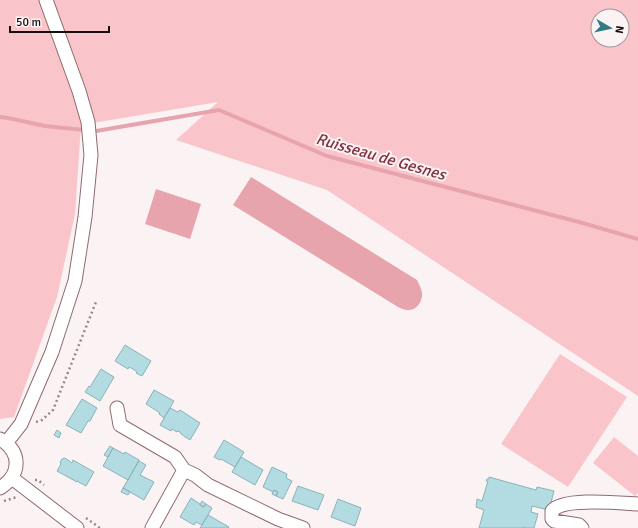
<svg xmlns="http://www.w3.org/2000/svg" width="638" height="528" viewBox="0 0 638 528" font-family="Signika,sans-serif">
<rect width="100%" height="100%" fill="#faf2f3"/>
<path fill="#f9c5cb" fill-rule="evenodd" d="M 0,0 L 638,0 L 638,396 L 327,190 L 176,140 L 218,102 L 81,125 L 75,214 L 57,297 L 14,417 L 0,419 ZM 598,16 L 622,16 L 622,40 L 598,40 Z
M 560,354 L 627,397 L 568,487 L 501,444 Z
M 614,437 L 638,456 L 638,493 L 635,496 L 593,463 Z"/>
<path fill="#e7a4ad" d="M 251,177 L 417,280 C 419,284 421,288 422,292 C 423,301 417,311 407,310 C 404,310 401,308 398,307 L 233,205 Z
M 156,189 L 201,204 L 190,239 L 145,224 Z"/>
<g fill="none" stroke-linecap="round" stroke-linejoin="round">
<path stroke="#e7a4ad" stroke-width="4" d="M 0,117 L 8,118 L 45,126 L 84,130
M 96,131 L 219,110 L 327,156 L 579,222 L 638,239"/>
</g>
<path fill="#b3dce2" stroke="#8ab3b8" d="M 125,345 L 151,361 L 142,376 L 136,373 L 137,372 L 133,369 L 129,367 L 128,369 L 115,361 Z
M 101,369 L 114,377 L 100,401 L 85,392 L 89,386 L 90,387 Z
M 154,390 L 174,401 L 164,418 L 159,414 L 160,413 L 146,404 Z
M 82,399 L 97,408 L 90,421 L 88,421 L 81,433 L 66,425 Z
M 170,408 L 178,412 L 180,410 L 200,423 L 190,440 L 181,434 L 180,432 L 178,431 L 177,432 L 172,429 L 171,431 L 160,425 Z
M 57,430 L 61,433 L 59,438 L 54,435 Z
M 224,440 L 244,452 L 235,467 L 221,459 L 220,460 L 214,457 Z
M 110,446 L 113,448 L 108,457 L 104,455 Z
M 113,448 L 124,454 L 125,452 L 139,460 L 128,480 L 103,466 Z
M 241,457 L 263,470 L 255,485 L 232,472 Z
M 65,458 L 72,463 L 73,460 L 94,472 L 86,486 L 77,481 L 77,482 L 57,471 L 61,464 L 60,462 L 62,459 Z
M 139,461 L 146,465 L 140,475 L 154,482 L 144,500 L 123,488 Z
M 272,467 L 287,474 L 286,478 L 292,481 L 283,499 L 276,496 L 278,492 L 274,490 L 273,492 L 263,487 Z
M 489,477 L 536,490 L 537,487 L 554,491 L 549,510 L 532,506 L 531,512 L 538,514 L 534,528 L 526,528 L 523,527 L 522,528 L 479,528 L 484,510 L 476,507 L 477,499 L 482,501 L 488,481 L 486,481 L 487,479 L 489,479 Z
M 298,486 L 324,495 L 318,510 L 292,501 Z
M 123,488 L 130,492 L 128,495 L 121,492 Z
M 274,490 L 278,492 L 276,496 L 272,494 Z
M 191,498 L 200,504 L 200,505 L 204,507 L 206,504 L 212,508 L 202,525 L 196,522 L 194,525 L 180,517 Z
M 338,499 L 361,508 L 355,526 L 331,517 Z
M 202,501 L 206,504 L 204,507 L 200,505 Z
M 208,515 L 229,527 L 228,528 L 200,528 Z"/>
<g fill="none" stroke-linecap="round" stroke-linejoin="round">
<g stroke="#8e6b70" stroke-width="15">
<path id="minor" d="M 117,408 L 120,425 L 175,457 L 184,470
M 0,439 C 22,452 21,475 0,488
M 6,443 L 21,424 L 52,352 L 75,281 L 85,217 L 91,155 L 88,122 L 79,91 L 46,0
M 12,478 L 77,528
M 152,528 L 184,470 L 195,475 L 208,485 L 278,519 L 303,528
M 582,528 L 579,525 L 554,521 L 552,519 L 552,511 C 563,497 620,503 638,504"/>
</g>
<path stroke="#948a8b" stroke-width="2.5" stroke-dasharray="2 3" stroke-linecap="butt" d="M 36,422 L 42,420 L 53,410 L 96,302
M 35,480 L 38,480 L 44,485
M 4,501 L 17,497
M 86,518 L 100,528"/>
<use href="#minor" stroke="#fff" stroke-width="13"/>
</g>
<g text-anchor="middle" stroke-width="4" stroke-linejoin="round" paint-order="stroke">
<g font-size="16" font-style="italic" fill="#813243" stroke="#faf2f3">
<text transform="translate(381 156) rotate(16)" y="6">Ruisseau de Gesnes</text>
</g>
</g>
<g transform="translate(610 28) rotate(99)"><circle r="19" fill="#faf2f3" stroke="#a09698"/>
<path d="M0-3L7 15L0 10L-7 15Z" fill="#337a84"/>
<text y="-6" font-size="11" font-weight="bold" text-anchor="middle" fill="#1a0d0f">N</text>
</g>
<path d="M10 26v6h99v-6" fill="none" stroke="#1a0d0f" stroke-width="2"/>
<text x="16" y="26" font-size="12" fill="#1a0d0f" stroke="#faf2f3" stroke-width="3" paint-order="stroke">50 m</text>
</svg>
